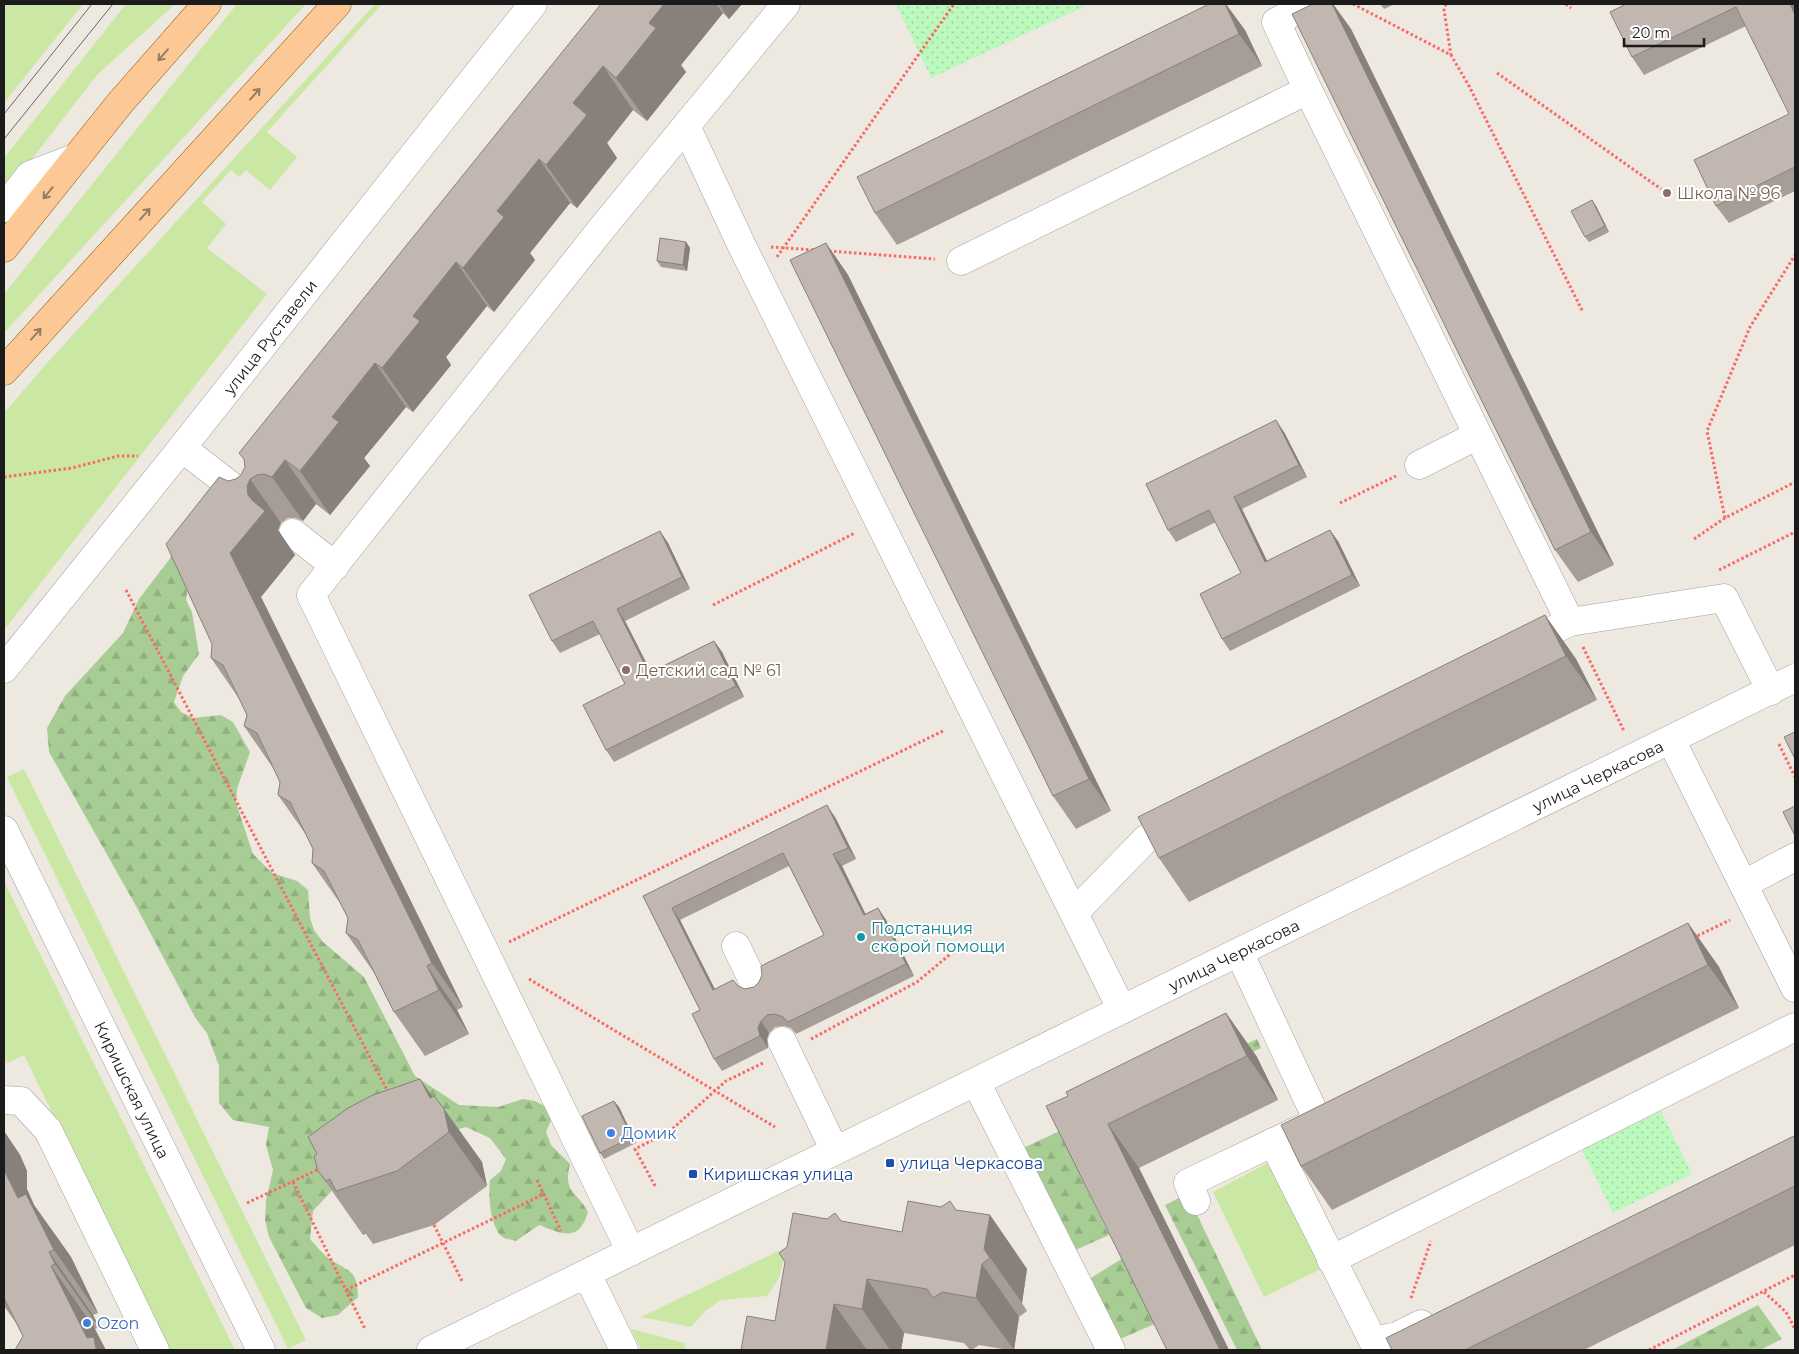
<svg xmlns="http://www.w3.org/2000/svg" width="1799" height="1354" viewBox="0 0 1799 1354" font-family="Montserrat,sans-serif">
<defs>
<pattern id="forest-firs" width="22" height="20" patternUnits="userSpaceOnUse" patternTransform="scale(1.25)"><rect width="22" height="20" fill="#a8cd94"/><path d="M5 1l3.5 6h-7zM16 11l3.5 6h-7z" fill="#90af7f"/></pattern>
<pattern id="park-dots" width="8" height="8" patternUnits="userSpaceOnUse" patternTransform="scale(1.25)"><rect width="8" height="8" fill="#bbf9bc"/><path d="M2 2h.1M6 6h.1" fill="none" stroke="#a0d5a1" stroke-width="1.8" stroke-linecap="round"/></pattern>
</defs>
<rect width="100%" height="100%" fill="#ede8e0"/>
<path fill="#cae8a4" d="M 4,4 L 83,4 L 4,103 Z
M 126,4 L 175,4 L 97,75 L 4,195 L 4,158 Z
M 237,4 L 306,4 L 4,333 L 4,294 Z
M 375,4 L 382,4 L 267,132 L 297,157 L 270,190 L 246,170 L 239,177 L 231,170 L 202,202 L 226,224 L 207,248 L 267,294 L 4,630 L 4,413 L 48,362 Z
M 24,769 L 306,1340 L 288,1349 L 7,777 Z
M 4,881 L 235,1350 L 168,1350 L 24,1055 L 7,1063 L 4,1057 Z
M 1273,1160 L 1323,1268 L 1264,1297 L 1213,1192 Z
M 787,1247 L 779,1278 L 767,1296 L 721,1300 L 705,1311 L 691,1327 L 641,1317 Z
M 631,1329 L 684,1343 L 686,1350 L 641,1350 Z"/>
<path fill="url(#forest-firs)" d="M 178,548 L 188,586 L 186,600 L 192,612 L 199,654 L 183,676 L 174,702 L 181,712 L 193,718 L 221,715 L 233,722 L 250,752 L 237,789 L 236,803 L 253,854 L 272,873 L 297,881 L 308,890 L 310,918 L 314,930 L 323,942 L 364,977 L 415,1076 L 459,1105 L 498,1107 L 523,1099 L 535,1101 L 548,1108 L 551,1120 L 546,1132 L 551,1145 L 570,1164 C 563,1193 576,1190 588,1212 C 579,1243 562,1234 539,1225 L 516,1241 C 513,1240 507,1239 504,1238 C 490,1230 488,1194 490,1180 L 501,1171 L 506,1159 L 490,1138 L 466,1127 L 428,1138 L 341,1181 L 313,1211 L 310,1239 C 316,1245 322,1254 330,1259 C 350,1273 357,1269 358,1297 L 338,1315 L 322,1318 L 306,1308 L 269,1237 L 265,1220 L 266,1200 L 273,1170 L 266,1145 L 269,1127 L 233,1120 L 219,1103 L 219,1066 L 207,1033 L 196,1019 L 136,906 L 49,752 L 47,728 L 65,696 L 123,633 L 139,599 Z
M 1257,1039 L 1261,1048 L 1136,1106 L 1067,1148 L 1109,1235 L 1071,1252 L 1019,1150 Z
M 1187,1194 L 1262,1350 L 1237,1350 L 1165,1205 Z
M 1123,1258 L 1157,1323 L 1120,1339 L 1091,1278 Z
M 1758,1305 L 1782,1339 L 1760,1350 L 1672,1350 Z"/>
<path fill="url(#park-dots)" d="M 896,4 L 1089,4 L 931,78 Z
M 1661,1111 L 1692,1174 L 1613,1213 L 1582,1150 Z"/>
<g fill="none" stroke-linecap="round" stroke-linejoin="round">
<g stroke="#a2a2a2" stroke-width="29">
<path id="minor" d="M 1308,90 L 1276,22 L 1309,4
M 686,126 L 741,244 L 1122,1010
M 4,208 L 30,175 L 77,157
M 961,261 L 1308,90 L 1570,622
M 182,448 L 248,499
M 1419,465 L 1478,435
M 293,533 L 335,566
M 1553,630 L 1570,622 L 1724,598 L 1771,691
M 4,669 L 173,459 L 533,4
M 1671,740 L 1795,988
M 4,830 L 261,1350
M 1744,884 L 1795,857
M 1074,913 L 1146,839 L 1180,819
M 736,946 L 755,985
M 782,1041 L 835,1151
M 976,1082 L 1111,1350
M 4,1100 L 21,1101 L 48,1130 L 155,1350
M 1273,1142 L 1373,1341 L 1397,1336 L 1421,1324
M 1196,1201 L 1188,1183 L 1318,1121 L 1239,952
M 631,1252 L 311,595 L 603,227 L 786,4
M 1331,1260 L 1795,1027
M 587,1274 L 624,1350
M 431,1350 L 1795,678"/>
</g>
<g stroke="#925800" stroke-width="29">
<path id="major" d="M 4,248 L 120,103 L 207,4
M 4,371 L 337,4"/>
</g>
<path stroke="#fa6964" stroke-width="3" stroke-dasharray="2.5 2.5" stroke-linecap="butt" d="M 1353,4 L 1451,55 L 1469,86 L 1583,312
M 1446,4 L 1444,10 L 1451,55
M 1566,4 L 1571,8
M 1497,73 L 1661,189
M 771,247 L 815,250
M 829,251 L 935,259
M 777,257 L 954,4
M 4,477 L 72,468 L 118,456 L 138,456
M 1340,503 L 1396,476
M 1725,518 L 1707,431 L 1750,327 L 1795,255
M 1694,539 L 1725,518 L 1795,482
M 1719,570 L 1795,532
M 126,590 L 388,1092
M 713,605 L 855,533
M 1583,647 L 1624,731
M 1779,744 L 1795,777
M 1693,938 L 1730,920
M 509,942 L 943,731
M 529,979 L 775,1127
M 811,1039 L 917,982 L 960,946
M 537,1180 L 561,1231
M 293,1182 L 365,1329
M 655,1186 L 635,1149 L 670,1131 L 726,1081 L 763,1063
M 247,1203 L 321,1168
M 434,1225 L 462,1281
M 346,1290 L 544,1194
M 1764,1292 L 1786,1312 L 1795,1329
M 1411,1298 L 1431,1241
M 1649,1350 L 1795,1275"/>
<use href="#minor" stroke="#fff" stroke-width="28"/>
<use href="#major" stroke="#fcc996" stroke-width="28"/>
<path stroke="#696969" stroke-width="1" d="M 4,114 L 92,4
M 4,139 L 113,4"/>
</g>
<path fill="#a69d97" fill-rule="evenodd" d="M 601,4 L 742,4 L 729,19 L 723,13 L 681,65 L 686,72 L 647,121 L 633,110 L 618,129 L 607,143 L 617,158 L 577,208 L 570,203 L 530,253 L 535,260 L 494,312 L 487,306 L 446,357 L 451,365 L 413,412 L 406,407 L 364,458 L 370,466 L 330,515 L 316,504 L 303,521 L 295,518 L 288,518 L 281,523 L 278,530 L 295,555 L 261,597 L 463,1007 L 457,1010 L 469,1034 L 425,1056 L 394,1012 L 375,974 L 346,933 L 348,918 L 342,906 L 312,863 L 313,849 L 307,836 L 278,795 L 280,782 L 273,768 L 244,726 L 247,715 L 240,700 L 211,658 L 228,481 L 236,479 L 241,475 Z
M 1313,4 L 1333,4 L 1351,29 L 1614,565 L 1578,582 L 1555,550 Z
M 1380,4 L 1395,4 L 1384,9 Z
M 1626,4 L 1793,4 L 1795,7 L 1795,191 L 1729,223 L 1716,206 L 1789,114 L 1746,26 L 1644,75 L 1632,57 Z
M 1245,30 L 1262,66 L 897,245 L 875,213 Z
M 1592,200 L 1596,206 L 1609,232 L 1589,242 L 1585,237 Z
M 686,242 L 690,248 L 687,271 L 661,267 L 657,261 Z
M 826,243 L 848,275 L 1111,811 L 1076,829 L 1053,796 Z
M 1284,432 L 1307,477 L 1242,509 L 1267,561 L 1338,541 L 1360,586 L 1230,651 L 1222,639 L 1241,573 L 1216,522 L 1176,542 L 1168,530 Z
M 660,531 L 668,543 L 690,589 L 625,621 L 651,672 L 714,641 L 722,652 L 744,697 L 614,762 L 606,750 L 625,684 L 600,634 L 560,653 L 552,641 Z
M 1545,615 L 1576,659 L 1597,700 L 1189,902 L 1159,858 Z
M 835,817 L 856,859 L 842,866 L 865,914 L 878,908 L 886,920 L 914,976 L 796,1034 L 791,1028 L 784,1026 L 775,1027 L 769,1033 L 767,1039 L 768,1048 L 722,1071 L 714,1059 L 700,1010 L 643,896 ZM 789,866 L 824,935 L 754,987 L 745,989 L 738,986 L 715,989 L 680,920 Z
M 1688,923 L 1719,967 L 1739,1008 L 1332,1210 L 1301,1166 Z
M 1226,1013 L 1257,1057 L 1278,1100 L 1139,1168 L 1229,1350 L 1167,1350 L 1068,1096 Z
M 432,1097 L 444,1109 L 482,1162 L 487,1186 L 434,1225 L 373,1244 L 366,1234 L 363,1235 L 318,1171 L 317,1154 Z
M 614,1101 L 619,1107 L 636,1143 L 604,1159 L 600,1153 Z
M 4,1131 L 20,1155 L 27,1171 L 27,1189 L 34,1205 L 71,1257 L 98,1313 L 93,1315 L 99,1327 L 95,1329 L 23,1336 L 16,1323 L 4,1306 Z
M 1795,1138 L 1795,1245 L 1584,1350 L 1392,1350 Z
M 956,1210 L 990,1215 L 1027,1269 L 1022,1303 L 1027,1311 L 1019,1317 L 1014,1350 L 1009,1350 L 979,1345 L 972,1350 L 970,1350 L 964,1343 L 904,1333 L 901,1350 L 741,1350 L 775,1321 L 841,1221 L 902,1232 Z"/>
<path fill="#87807b" d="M 664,4 L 716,4 L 723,13 L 681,65 L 686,72 L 647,121 L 616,78 L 649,23 Z
M 719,4 L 742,4 L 729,19 Z
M 1225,4 L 1226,4 L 1245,30 L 1262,66 L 1239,34 Z
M 1332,4 L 1333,4 L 1351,29 L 1614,565 L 1591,532 Z
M 1790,4 L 1793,4 L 1795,7 L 1795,15 Z
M 603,66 L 633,110 L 607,143 L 617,158 L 577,208 L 546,165 L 573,103 Z
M 539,159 L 570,203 L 530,253 L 535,260 L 494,312 L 463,268 L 497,211 Z
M 1592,200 L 1596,206 L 1609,232 L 1605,226 Z
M 686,242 L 690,248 L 687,271 L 683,265 Z
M 826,243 L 848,275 L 1111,811 L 1089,779 Z
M 456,262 L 487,306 L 446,357 L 451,365 L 413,412 L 382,368 L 413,316 Z
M 375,363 L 406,407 L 364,458 L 370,466 L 330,515 L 300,471 L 332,417 Z
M 1276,420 L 1284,432 L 1307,477 L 1299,465 Z
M 285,460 L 316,504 L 303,521 L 272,477 Z
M 250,479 L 281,523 L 278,530 L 295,555 L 261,597 L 463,1007 L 432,963 L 230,553 L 248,495 L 247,486 Z
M 1234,497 L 1242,509 L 1273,573 L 1265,562 Z
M 1330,530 L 1338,541 L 1360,586 L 1352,575 Z
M 660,531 L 668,543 L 690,589 L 682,577 Z
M 617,609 L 625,621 L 657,684 L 649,673 Z
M 1545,615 L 1576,659 L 1597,700 L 1566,656 Z
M 714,641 L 722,652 L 744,697 L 736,686 Z
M 827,805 L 835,817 L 856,859 L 848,848 Z
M 833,854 L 842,866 L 872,927 L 864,915 Z
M 672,908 L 680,920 L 721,1002 L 713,990 Z
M 878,908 L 886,920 L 914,976 L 906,964 Z
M 1688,923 L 1719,967 L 1739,1008 L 1708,965 Z
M 427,966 L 457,1010 L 469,1034 L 439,990 Z
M 1226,1013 L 1257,1057 L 1278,1100 L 1247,1056 Z
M 761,1021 L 769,1033 L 767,1039 L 768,1048 L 760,1036 L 758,1028 Z
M 420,1079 L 446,1116 L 444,1109 L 482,1162 L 487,1186 L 449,1132 L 430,1098 Z
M 614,1101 L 619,1107 L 636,1143 L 632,1137 Z
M 1108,1124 L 1139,1168 L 1229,1350 L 1220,1350 Z
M 4,1131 L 20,1155 L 27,1171 L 27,1189 L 34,1205 L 71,1257 L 98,1313 L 18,1198 L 4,1170 Z
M 990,1215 L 1027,1269 L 1022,1303 L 984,1249 Z
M 49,1252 L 93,1315 L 99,1327 L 55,1264 Z
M 982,1264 L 1019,1317 L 1014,1350 L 976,1298 Z
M 51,1266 L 95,1329 L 106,1350 L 95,1350 L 87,1338 Z
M 867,1279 L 904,1333 L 901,1350 L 890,1350 L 862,1309 Z
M 834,1304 L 867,1350 L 826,1350 Z"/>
<path fill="#c1b7b0" stroke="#87807b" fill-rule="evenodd" d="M 601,4 L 664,4 L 649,23 L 656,28 L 616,78 L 603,66 L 573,103 L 587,115 L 546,165 L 539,159 L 497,211 L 504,217 L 463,268 L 456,262 L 413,316 L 420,321 L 382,368 L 375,363 L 332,417 L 339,422 L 300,471 L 285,460 L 272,477 L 264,474 L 257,475 L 250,479 L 247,486 L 248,495 L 253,501 L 265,511 L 230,553 L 432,963 L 427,966 L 439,990 L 394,1012 L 358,940 L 346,933 L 348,918 L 324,871 L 312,863 L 313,849 L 290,802 L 278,795 L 280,782 L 257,733 L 244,726 L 247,715 L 223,665 L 211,658 L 212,644 L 166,544 L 219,477 L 228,481 L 236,479 L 241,475 L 245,467 L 244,459 L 239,453 Z
M 1209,4 L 1225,4 L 1239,34 L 875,213 L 857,177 Z
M 1313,4 L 1332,4 L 1591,532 L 1555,550 L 1292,14 Z
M 1626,4 L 1790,4 L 1795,15 L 1795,167 L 1716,206 L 1694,160 L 1789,114 L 1736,7 L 1632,57 L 1610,12 Z
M 1592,200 L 1605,226 L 1585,237 L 1571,211 Z
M 660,238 L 686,242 L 683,265 L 657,261 Z
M 826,243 L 1089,779 L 1053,796 L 790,260 Z
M 1276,420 L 1299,465 L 1234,497 L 1265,562 L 1330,530 L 1352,575 L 1222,639 L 1200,594 L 1241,573 L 1209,510 L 1168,530 L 1146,484 Z
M 660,531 L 682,577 L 617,609 L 649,673 L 714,641 L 736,686 L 606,750 L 583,705 L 625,684 L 593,621 L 552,641 L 529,595 Z
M 1545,615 L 1566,656 L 1159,858 L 1138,817 Z
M 1795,732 L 1795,759 L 1784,737 Z
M 827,805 L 848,848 L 833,854 L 864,915 L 878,908 L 906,964 L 788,1022 L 783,1017 L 775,1014 L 767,1015 L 761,1021 L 758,1028 L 760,1036 L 714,1059 L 692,1014 L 700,1010 L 643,896 ZM 783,853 L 824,935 L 761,966 L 762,975 L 759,982 L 754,987 L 745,989 L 738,986 L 733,980 L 713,990 L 672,908 Z
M 1795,806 L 1795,836 L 1783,812 Z
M 1688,923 L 1708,965 L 1301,1166 L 1281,1125 Z
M 1226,1013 L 1247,1056 L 1108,1124 L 1220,1350 L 1167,1350 L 1046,1106 L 1068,1096 L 1066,1092 Z
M 420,1079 L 430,1098 L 434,1096 L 444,1109 L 449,1132 L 397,1171 L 336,1191 L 330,1179 L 326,1181 L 318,1171 L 314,1156 L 317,1154 L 308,1137 L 348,1108 L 373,1095 Z
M 614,1101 L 632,1137 L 600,1153 L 582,1116 Z
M 1794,1136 L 1795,1139 L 1795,1186 L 1465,1350 L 1392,1350 L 1386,1338 Z
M 4,1170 L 18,1198 L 26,1194 L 54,1250 L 49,1252 L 55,1264 L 51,1266 L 87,1338 L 94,1337 L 96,1350 L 15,1350 L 23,1336 L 4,1298 Z
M 908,1201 L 941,1207 L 950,1201 L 956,1210 L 990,1215 L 984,1249 L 990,1258 L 982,1264 L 976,1298 L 942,1292 L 933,1298 L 927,1289 L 867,1279 L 862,1309 L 834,1304 L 826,1350 L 741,1350 L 747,1316 L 775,1321 L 785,1262 L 779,1253 L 787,1247 L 793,1213 L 827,1219 L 835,1213 L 841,1221 L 902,1232 Z"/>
<defs><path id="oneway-shaft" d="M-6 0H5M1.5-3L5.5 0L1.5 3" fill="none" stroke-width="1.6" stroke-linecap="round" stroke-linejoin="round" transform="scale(1.25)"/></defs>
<g stroke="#977b5f">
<use href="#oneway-shaft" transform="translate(163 55) rotate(131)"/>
<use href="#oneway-shaft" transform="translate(255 94) rotate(-48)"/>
<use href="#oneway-shaft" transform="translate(48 193) rotate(129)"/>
<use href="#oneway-shaft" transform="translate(145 214) rotate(-48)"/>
<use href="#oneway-shaft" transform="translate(36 334) rotate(-48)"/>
</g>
<g fill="#8d6e63" stroke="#fff" stroke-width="2">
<circle cx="1667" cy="193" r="5"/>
<circle cx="626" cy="670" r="5"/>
</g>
<circle fill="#0f9aa8" stroke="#fff" stroke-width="2" cx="861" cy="937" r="5"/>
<g fill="#3f7fe0" stroke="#fff" stroke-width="2">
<circle cx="611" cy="1133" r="5"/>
<circle cx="87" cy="1323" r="5"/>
</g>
<g fill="#1a4fb4" stroke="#fff" stroke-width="2">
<rect x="885" y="1158" width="10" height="10" rx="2.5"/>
<rect x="688" y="1169" width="10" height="10" rx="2.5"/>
</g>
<g text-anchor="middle" stroke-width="4" stroke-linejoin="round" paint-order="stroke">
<g font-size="16" fill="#785e54" stroke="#fff" text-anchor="start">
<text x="1677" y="199">Школа № 96</text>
<text x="636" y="676">Детский сад № 61</text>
</g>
<g font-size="16" fill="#1b1b1b" stroke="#fff">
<text transform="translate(270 337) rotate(-52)" y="6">улица Руставели</text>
<text transform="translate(1598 776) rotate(-26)" y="6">улица Черкасова</text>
<text transform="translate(1234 955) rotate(-26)" y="6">улица Черкасова</text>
<text transform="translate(132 1090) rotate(64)" y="6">Киришская улица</text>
</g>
<g font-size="16" fill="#0d838f" stroke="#fff" text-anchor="start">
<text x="871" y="934">Подстанция<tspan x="871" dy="18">скорой помощи</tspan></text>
</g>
<g font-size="16" fill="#366cbe" stroke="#fff" text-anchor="start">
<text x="621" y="1139">Домик</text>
<text x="97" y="1329">Ozon</text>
</g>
<g font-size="16" fill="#164399" stroke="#fff" text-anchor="start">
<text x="900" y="1169">улица Черкасова</text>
<text x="703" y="1180">Киришская улица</text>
</g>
</g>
<rect width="1799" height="1354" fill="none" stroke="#1b1b1b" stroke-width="10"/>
<path d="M1624 38v8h80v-8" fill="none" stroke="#1b1b1b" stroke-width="2.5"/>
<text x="1632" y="38" font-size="15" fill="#1b1b1b" stroke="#ffffff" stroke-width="4" paint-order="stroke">20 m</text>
</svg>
